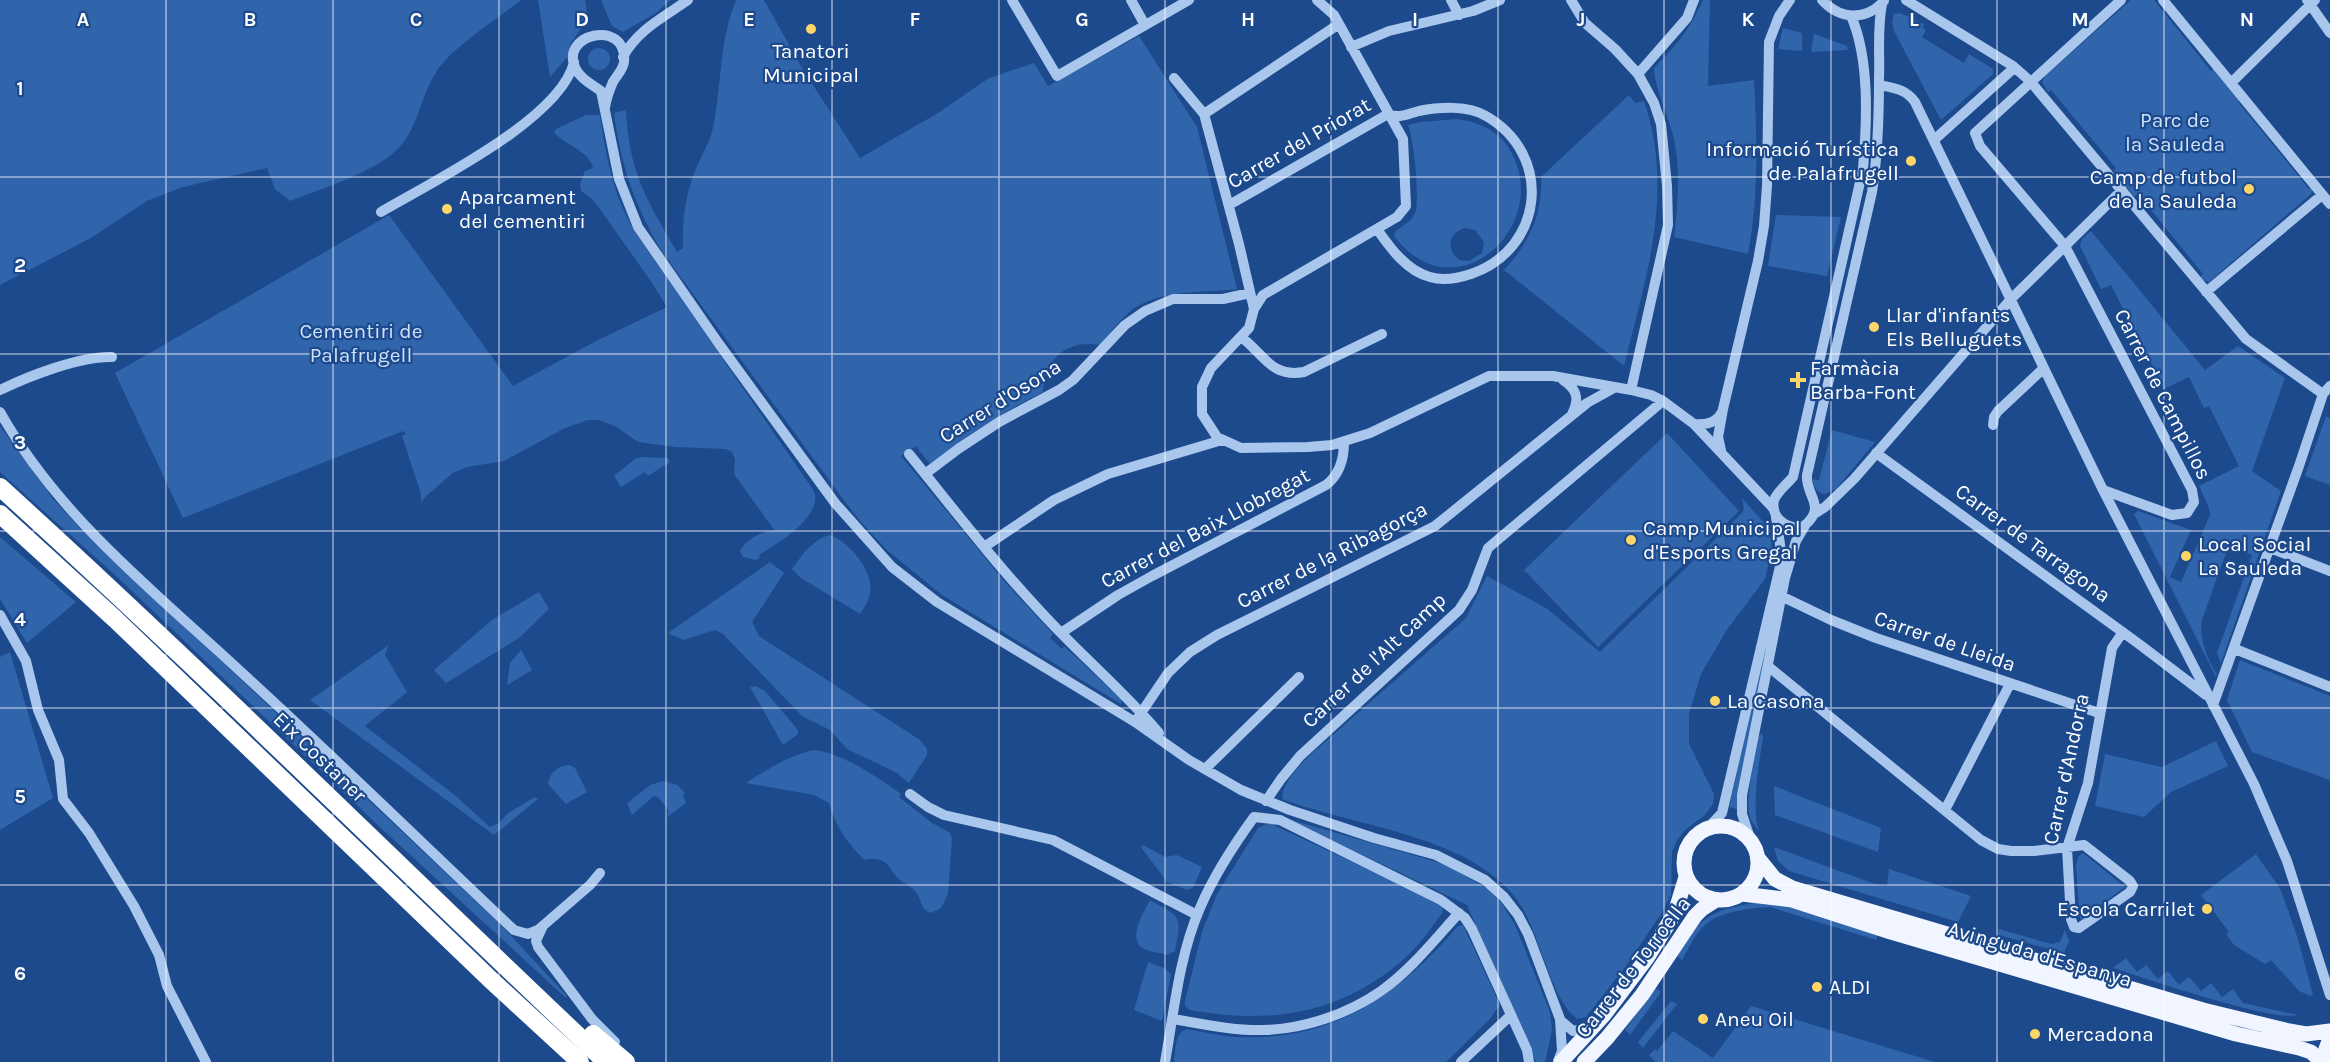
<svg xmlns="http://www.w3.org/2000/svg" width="2330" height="1062" viewBox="0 0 2330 1062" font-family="Karla,sans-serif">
<rect width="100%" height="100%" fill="#1c4a8d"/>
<path fill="#3064ab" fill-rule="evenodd" d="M 0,0 L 521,0 C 495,21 464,39 442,64 C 417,94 422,134 387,158 C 360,177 321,189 290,201 L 275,189 L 267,168 L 183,187 L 147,201 L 91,238 L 0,285 Z
M 538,0 L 585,0 L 587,12 L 584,24 L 571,43 L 568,56 L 550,77 Z
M 601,0 L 671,0 L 656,13 L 623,32 L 612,26 Z
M 736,0 L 764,0 L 802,68 L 860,158 L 938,113 L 989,78 L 1034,63 L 1048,86 L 1139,36 L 1197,127 L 1237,289 C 1204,293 1166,289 1136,307 C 1124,314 1110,334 1100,345 C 1066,339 1045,359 1043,392 C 1003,412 966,435 930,464 L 916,446 L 901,456 L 1005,582 L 1053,634 L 1050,638 L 1062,649 L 1064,646 L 1122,700 L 1121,704 L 942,595 L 887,550 L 860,521 L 840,495 L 663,253 C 636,209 620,164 614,113 L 626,110 C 629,172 647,201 677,252 L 683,248 C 682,221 685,196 695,171 C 701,156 710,142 713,128 C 722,84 719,41 736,0 Z
M 1703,0 L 1710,0 L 1708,86 L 1754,80 C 1757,139 1759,196 1748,254 L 1674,237 C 1678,204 1681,169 1673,135 C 1668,116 1654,86 1654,68 C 1678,43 1688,32 1703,0 Z
M 2131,0 L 2154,0 L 2211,71 L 2215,68 L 2241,99 L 2238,102 L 2309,189 L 2314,185 L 2311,194 L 2209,282 L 2203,280 L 2200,277 L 2203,274 L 2138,194 L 2134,197 L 2114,170 L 2116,168 L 2051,90 L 2048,92 L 2042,82 L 2045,76 Z
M 1900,13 L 1924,24 L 1923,28 L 1926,30 L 1922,37 L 1964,63 L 1969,54 L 1993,69 L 1993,74 L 1941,120 L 1894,31 L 1892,21 L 1894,14 Z
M 1783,28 L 1802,33 L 1802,51 L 1778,49 Z
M 1814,34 L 1847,46 L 1848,50 L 1811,52 Z
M588 59a11 11 0 1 1 22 0a11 11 0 1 1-22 0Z
M 1629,95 L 1635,103 L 1644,101 C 1675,192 1646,277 1624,366 L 1504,270 C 1529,244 1543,213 1541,177 Z
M 586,115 L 600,115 C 606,157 613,195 635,232 L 814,491 C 823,517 778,543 759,555 L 760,558 L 755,560 L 743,557 L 740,551 C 745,540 764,529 775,531 L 734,474 L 735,459 L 732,452 L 726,449 L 676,447 L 638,442 L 615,426 L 599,420 L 588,420 L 565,428 L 504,461 L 467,467 L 453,473 L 426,496 L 421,503 L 421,494 L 402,436 L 406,434 L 403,431 L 183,518 L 115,373 L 389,215 L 513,386 L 596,341 L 667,307 L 652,283 L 600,209 L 592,199 L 581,191 L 580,184 L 585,171 L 593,168 C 589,150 565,146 554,132 L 556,129 Z
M 1457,119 C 1479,122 1499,131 1510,150 C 1554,225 1455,317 1394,236 L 1395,232 C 1401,226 1411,222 1415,213 C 1420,200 1414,139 1408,125 L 1421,122 ZM 1465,228 L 1475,230 L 1484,242 L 1482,253 L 1469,261 L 1459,260 C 1446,249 1448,233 1465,228 Z
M 1776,215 L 1841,217 L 1827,276 L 1768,266 Z
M 2091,231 L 2205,370 L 2238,346 L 2285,378 L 2252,471 L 2281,491 L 2221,663 L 2217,653 L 2252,555 L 2228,547 L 2202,620 C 2199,639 2207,659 2217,674 L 2216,677 L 2134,514 L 2138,511 L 2191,530 L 2170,577 L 2181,582 L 2210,515 L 2209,508 L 2199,486 L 2239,466 L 2209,406 L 2204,408 L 2189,377 L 2164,389 L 2111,285 L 2101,289 L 2080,246 L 2082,239 Z
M 2326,416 L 2330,419 L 2330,485 L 2305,476 Z
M 0,426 L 53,499 L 80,528 L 501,925 L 567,996 L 566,998 L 382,829 L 114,574 L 0,472 Z
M 1832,430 L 1875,442 L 1836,489 L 1825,494 C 1817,493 1813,487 1813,479 L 1819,480 Z
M 1667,433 L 1739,511 L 1598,647 L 1524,570 Z
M 642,457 L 668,458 L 670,462 L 648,476 L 645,472 L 621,487 L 614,476 L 635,459 Z
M 1742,498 L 1767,526 L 1771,537 L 1772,549 L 1765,579 L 1726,631 L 1701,674 L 1689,714 L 1689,744 L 1714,794 L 1713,804 L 1705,815 L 1686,829 L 1678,839 L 1672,852 L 1671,895 L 1661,914 L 1626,966 L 1586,1017 L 1577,1019 C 1551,999 1541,940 1523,909 C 1481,836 1355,827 1282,799 C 1283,781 1298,768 1310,755 L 1466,618 L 1487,576 L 1546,608 L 1600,652 L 1741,514 L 1744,509 Z
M 829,535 C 848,540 875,572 870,593 C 869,600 864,608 860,614 L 801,578 L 792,569 C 803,554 811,541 829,535 Z
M 0,537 L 76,602 L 27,643 L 0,599 Z
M 770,562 L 784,573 L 752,622 L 759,636 L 920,740 L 927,749 L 927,755 L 909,783 L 897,773 L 847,749 L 830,730 L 802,716 L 723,634 L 715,630 L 683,640 L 668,633 Z
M 539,592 L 549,609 L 519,638 L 446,683 L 434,670 L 492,620 Z
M 389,645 L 385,655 L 407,692 L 365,726 L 457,797 L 490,827 L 499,823 L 508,813 L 535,797 L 538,799 L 494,835 L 310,700 Z
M 521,650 L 532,670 L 507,685 L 510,663 Z
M 10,652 L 53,798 L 0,830 L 0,657 Z
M 1762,656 L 1766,656 L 1737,809 L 1729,807 L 1736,777 L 1742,735 Z
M 2240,660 L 2330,696 L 2330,780 L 2252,752 L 2227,700 Z
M 756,686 L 765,691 L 798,730 L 798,734 L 783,745 L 750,687 Z
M 1762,733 L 1763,737 C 1759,765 1751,805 1759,832 C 1757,828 1753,824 1751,820 C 1743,805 1755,754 1759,736 Z
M 2216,741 L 2228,766 L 2171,792 L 2144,817 L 2095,806 L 2105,754 L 2162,767 Z
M 814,750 C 842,753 878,777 901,794 L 899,797 L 932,823 L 949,832 L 952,838 L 948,894 L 941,908 L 931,913 C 921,910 922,903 918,895 C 914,887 906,885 900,880 C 892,874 890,863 880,860 C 875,858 870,859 865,860 C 848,845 835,825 829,803 L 814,795 L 746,783 C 767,770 789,755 814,750 Z
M 570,765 L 575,768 L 587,792 L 566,804 L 548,784 C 550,771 559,766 570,765 Z
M 663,781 L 677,785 L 685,793 L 683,795 L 686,803 L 667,817 L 669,811 L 659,798 L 654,796 L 632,815 L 627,803 L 625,805 L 650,785 Z
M 1774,786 L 1881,828 L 1878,852 L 1775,815 Z
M 1288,819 L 1444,864 L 1490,890 L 1500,901 L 1515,925 L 1550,1012 L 1552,1030 L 1545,1062 L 1536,1062 L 1467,905 Z
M 1269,823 L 1442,904 L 1443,912 C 1431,928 1420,945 1405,958 C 1342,1014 1271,1025 1190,1010 L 1185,1006 L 1185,1001 L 1202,932 L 1217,894 L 1258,828 Z
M 1143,845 L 1165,857 L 1177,855 L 1202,867 L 1193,888 L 1187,890 L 1167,882 L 1143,850 L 1141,847 Z
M 1774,847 L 1875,884 L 1887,886 L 1889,869 L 1971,896 L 1958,922 L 1789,871 L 1778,861 Z
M 2083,853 L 2125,887 L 2080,920 L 2076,866 L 2078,857 Z
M 2256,854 L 2281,890 L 2298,939 L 2313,995 L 2310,996 L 2299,991 L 2271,960 L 2265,964 L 2234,945 L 2226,934 L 2229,932 L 2201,895 Z
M 1150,900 C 1182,918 1182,915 1175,951 L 1168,955 C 1161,953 1151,952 1144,949 C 1126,939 1144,912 1150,900 Z
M 1763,901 L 1771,902 L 1878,934 L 1876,940 L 1770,907 C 1751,908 1721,911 1706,924 C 1695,933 1689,948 1682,960 L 1677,956 C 1704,911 1713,911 1763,901 Z
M 1463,925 L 1500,1005 L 1490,1019 L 1446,1062 L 1174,1062 C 1176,1050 1174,1033 1187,1029 C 1203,1032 1221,1036 1237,1037 C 1332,1042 1399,995 1458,926 Z
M 1999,929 L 2051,944 L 2060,942 L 2065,930 L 2069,941 L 2064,953 L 1998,935 Z
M 2126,958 L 2137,972 L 2146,965 L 2158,979 L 2168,971 L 2179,985 L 2189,977 L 2201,991 L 2211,983 L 2222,997 L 2233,989 L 2243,1003 L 2297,1015 C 2276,1023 2141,977 2113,968 Z
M 1148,962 L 1164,968 L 1171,974 L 1162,1021 L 1134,1010 Z
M 1655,988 L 1661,992 L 1630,1035 L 1625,1030 Z
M 1671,1001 L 1677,1004 L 1643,1048 L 1638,1042 Z
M 1751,1006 L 1935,1062 L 1655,1062 L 1649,1055 L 1655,1049 L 1657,1051 L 1673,1031 L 1713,1058 Z"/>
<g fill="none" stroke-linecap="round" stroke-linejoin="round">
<path stroke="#a9c6ed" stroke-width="10" d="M 1012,0 L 1057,76 L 1189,0
M 1131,0 L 1145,25
M 1451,0 L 1459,15
M 1571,0 L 1585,23 L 1615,49 L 1638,74 L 1654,103 L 1661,124 L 1667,186 L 1668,225 L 1631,390
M 1822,0 C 1840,20 1866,21 1884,1
M 1906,0 L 2013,66 L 2030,81 L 2246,339 L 2323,394
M 2163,0 L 2330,204
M 2307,0 L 2330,33
M 1851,16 C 1870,59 1867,122 1863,169 L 1793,477 C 1787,484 1777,492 1774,500 C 1770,518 1788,531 1804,526 C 1828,506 1805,496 1807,475 L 1872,192 C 1878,155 1879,117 1879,79 C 1880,54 1877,29 1882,4
M 1351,47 L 1389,31 L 1473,11 L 1500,0
M 623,57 C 637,30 664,17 688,0
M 1638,74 L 1687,18 L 1694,0
M 1174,78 L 1204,114 L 1239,244 L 1254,309 L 1249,328 L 1211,368 L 1202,387 L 1202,414 L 1217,437 L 1241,448 L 1308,447 L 1332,445 L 1370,433 L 1489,376 L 1553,376 L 1631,390 L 1651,395 L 1663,401 L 1694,424 L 1774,509
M 2231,83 L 2315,0
M 1879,85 C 1894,88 1906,89 1915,102 L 2103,490 L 2254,784 L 2287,861 L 2330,995
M 605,108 C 606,99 609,91 613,82 C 617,75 623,70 624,62 C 628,17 555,34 577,71 C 582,80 593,85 601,91 L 619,179 L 638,227 L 719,344 L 835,503 L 892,567 L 937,602 L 1135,722 L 1189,760 L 1241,790 L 1290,810 L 1374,838 L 1436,855 L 1485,880 L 1504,897 L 1518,915 L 1528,934 L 1560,1019 L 1562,1051 L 1558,1061
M 1204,114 L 1339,24
M 1934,140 L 2014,68
M 1229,205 L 1388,114 C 1400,119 1407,114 1419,111 C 1439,107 1468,105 1486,116 C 1554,155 1544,249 1471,274 C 1459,278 1443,281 1430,277 C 1407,271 1390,248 1377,229
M 381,212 C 430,183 561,119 574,62
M 2206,292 L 2322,195
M 1254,309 L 1263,295 L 1397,217 L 1406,206 L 1403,139 L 1334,15 L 1317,0
M 1241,337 C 1264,354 1271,378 1304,372 L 1382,334
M 1563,380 C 1577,389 1580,399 1572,414
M 0,390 C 29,376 80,356 112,357
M 0,412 C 58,516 154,591 240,671 C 333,756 423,844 514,930 L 528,934 L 538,930 L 590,885 L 600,873
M 1694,424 C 1705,425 1717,423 1722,412
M 1993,425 L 1994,417 L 1998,411 L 2044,368
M 1721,450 L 1718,437 L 1723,409 L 1758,261 L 1764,226 L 1767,186 L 1769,42 L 1779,16 L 1790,0
M 1876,453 L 2139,644 L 2206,695
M 909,454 C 952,507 994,562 1041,612 C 1079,654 1123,690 1159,733
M 925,474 L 958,449 L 999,422 L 1059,390 L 1073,380 L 1125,325 L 1145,311 L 1173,299 L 1223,299 L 1250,293
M 2103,490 L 2172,515 L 2187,513 L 2194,502 L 2192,490 L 2065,246 L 1980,146 L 1975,133 L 2121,0
M 1814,514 L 1825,507 L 1854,479 L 2011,299 L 2122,190
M 984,547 L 1054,500 L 1108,474 L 1222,440
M 2270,548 L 2330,571
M 1781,596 L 1831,620 L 1876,638 L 2099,713
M 0,615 L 26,661 L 38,710 L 59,760 L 63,799 L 89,833 L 134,906 L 159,955 L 167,986 L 206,1062
M 1061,633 L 1118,595 L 1152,576 L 1326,485 C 1339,475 1344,459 1344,442
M 2235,649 L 2330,687
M 1769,667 L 1981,840 L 1998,849 L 2011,851 L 2034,851 L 2084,845 L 2130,881 L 2133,886 L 2130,892 L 2079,928 L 2074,927 L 2071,919 L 2067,848 L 2088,783 L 2112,648 L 2123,632
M 2213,705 L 2299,466 L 2323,394 L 2330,386
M 1135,722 L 1168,673 L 1190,652 L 1217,635 L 1435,526 L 1587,403 L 1614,388
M 1205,769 L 1299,677
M 910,794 L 928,807 L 944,815 L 1053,840 L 1197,915
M 1266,801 L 1281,779 L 1300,756 L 1459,610 L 1472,590 L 1488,548 L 1663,401
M 1945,810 L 2010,684
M 1707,829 L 1722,813 L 1782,558 L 1776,517
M 1751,841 L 1742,814 L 1742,795 L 1785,578 L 1796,541 L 1806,524
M 542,928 L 536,941 L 538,947 L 592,1019 L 615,1042
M 1173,1019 C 1203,1024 1234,1031 1264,1030 C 1304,1029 1348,1014 1381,991 C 1411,970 1435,939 1459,913
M 1560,1020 L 1573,1031 L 1590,1027
M 1165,1062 C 1174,1012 1179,956 1200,908 C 1214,875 1233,846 1254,817 L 1280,820 L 1441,900 L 1465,918 L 1472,929 L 1527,1050 L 1529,1062
M 1461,1062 L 1511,1015"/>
<path stroke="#f0f5ff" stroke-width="15" d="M1684 863a37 37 0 1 1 74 0a37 37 0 1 1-74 0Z
M 1758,858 L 1775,879 L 1792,888 L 2203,1010 L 2289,1031 L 2306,1034 L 2330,1031
M 1742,894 L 1792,900 L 1891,932 L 2236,1034 L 2299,1048 L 2311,1052 L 2322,1062
M 1561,1062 L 1604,1015 L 1647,958 L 1675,913 L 1686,877
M 1584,1062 L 1607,1038 L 1642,995 L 1695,916 L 1702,909 L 1716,900
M 2326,1062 L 2326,1049 L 2330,1038"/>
<path stroke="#fff" stroke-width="18" d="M 0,487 C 206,674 403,871 606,1062
M 0,514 L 115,619 L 492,981 L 580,1062
M 593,1034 L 626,1062"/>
</g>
<path fill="none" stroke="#fff" stroke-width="1.5" stroke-opacity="0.55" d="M 166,0 L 166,1062M 333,0 L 333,1062M 499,0 L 499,1062M 666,0 L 666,1062M 832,0 L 832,1062M 999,0 L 999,1062M 1165,0 L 1165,1062M 1331,0 L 1331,1062M 1498,0 L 1498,1062M 1664,0 L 1664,1062M 1831,0 L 1831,1062M 1997,0 L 1997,1062M 2164,0 L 2164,1062M 0,177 L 2330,177M 0,354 L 2330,354M 0,531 L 2330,531M 0,708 L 2330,708M 0,885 L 2330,885"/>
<g fill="#fdd667" stroke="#1c4a8d" stroke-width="2">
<circle cx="811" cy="29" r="6"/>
<circle cx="1911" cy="161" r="6"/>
<circle cx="2249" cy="189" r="6"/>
<circle cx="447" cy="209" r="6"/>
<circle cx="1874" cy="327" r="6"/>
<path d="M1795 371h6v6h6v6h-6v6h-6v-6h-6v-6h6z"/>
<circle cx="1631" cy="540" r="6"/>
<circle cx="2186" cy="556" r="6"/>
<circle cx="1715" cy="701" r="6"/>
<circle cx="2207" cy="909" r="6"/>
<circle cx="1817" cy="987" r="6"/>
<circle cx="1703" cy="1019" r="6"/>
<circle cx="2035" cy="1034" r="6"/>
</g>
<g text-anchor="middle" stroke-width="4.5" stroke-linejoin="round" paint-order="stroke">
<g font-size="21" fill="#fff" stroke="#1c4a8d" text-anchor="start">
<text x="811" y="58" text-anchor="middle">Tanatori<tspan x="811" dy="24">Municipal</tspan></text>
<text x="1899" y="156" text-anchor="end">Informació Turística<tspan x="1899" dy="24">de Palafrugell</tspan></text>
<text x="2237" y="184" text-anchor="end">Camp de futbol<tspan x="2237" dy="24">de la Sauleda</tspan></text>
<text x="459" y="204">Aparcament<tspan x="459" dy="24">del cementiri</tspan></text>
<text x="1886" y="322">Llar d'infants<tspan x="1886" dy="24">Els Belluguets</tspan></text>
<text x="1810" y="375">Farmàcia<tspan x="1810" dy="24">Barba-Font</tspan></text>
<text x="1643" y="535">Camp Municipal<tspan x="1643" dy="24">d'Esports Gregal</tspan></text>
<text x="2198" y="551">Local Social<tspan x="2198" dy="24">La Sauleda</tspan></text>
<text x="1727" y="708">La Casona</text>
<text x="2195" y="916" text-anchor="end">Escola Carrilet</text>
<text x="1829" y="994">ALDI</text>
<text x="1715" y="1026">Aneu Oil</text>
<text x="2047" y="1041">Mercadona</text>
</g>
<g font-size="21" fill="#cfe1f9" stroke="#1c4a8d">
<text x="2175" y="127">Parc de<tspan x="2175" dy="24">la Sauleda</tspan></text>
<text x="361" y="338">Cementiri de<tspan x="361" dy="24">Palafrugell</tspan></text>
</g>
<g font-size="21" fill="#fff" stroke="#1c4a8d">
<text transform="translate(1299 143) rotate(-30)" y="7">Carrer del Priorat</text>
<text transform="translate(2163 394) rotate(63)" y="7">Carrer de Campillos</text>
<text transform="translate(1000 401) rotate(-32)" y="7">Carrer d'Osona</text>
<text transform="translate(1205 528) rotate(-28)" y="7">Carrer del Baix Llobregat</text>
<text transform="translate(2033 543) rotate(36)" y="7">Carrer de Tarragona</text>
<text transform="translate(1332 555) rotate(-27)" y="7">Carrer de la Ribagorça</text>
<text transform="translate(1945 641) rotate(19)" y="7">Carrer de Lleida</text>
<text transform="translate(1374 660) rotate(-43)" y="7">Carrer de l'Alt Camp</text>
<text transform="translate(320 757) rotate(44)" y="7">Eix Costaner</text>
<text transform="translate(2066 769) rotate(-78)" y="7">Carrer d'Andorra</text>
<text transform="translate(2040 954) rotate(16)" y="7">Avinguda d'Espanya</text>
<text transform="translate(1633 967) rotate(-52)" y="7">Carrer de Torroella</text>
</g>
</g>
<g font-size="20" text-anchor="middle" font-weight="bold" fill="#fff" stroke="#1c4a8d" stroke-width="4.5" stroke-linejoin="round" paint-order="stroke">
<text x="83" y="26">A</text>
<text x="250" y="26">B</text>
<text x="416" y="26">C</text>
<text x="582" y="26">D</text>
<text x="749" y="26">E</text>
<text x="915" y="26">F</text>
<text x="1082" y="26">G</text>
<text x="1248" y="26">H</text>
<text x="1415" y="26">I</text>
<text x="1581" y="26">J</text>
<text x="1748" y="26">K</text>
<text x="1914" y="26">L</text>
<text x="2080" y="26">M</text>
<text x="2247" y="26">N</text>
<text x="20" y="95">1</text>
<text x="20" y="272">2</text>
<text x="20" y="449">3</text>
<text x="20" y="626">4</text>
<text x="20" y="803">5</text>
<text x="20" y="980">6</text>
</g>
</svg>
